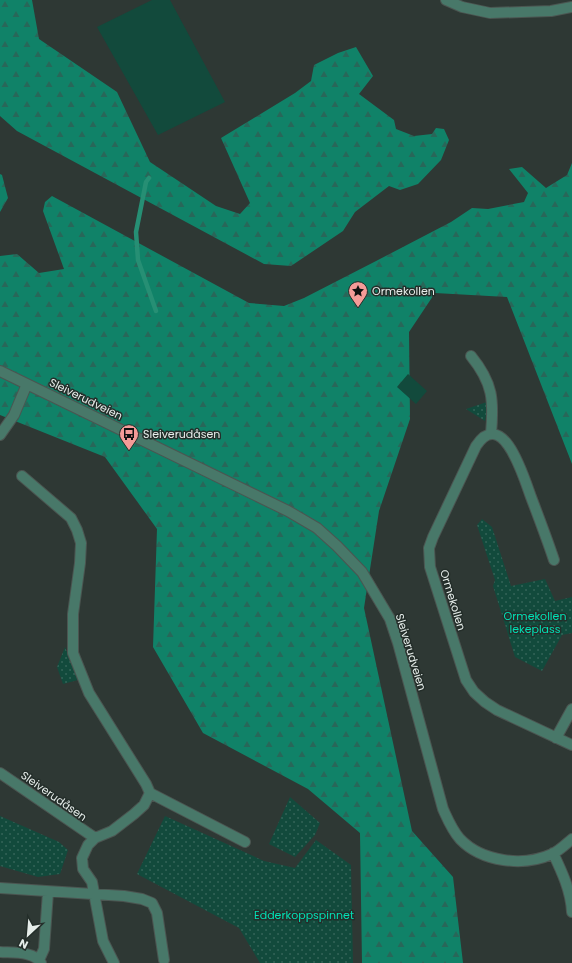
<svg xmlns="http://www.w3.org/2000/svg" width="572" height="963" viewBox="0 0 572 963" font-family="Poppins,sans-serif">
<defs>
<pattern id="green-dots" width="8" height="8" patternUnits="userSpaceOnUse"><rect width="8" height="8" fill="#124a3c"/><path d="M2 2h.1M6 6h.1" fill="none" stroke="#346458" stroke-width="1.8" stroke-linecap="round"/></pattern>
<pattern id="forest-firs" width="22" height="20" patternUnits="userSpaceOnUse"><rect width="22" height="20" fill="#108268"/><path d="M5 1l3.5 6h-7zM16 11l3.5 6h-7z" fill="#286759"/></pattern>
</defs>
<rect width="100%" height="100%" fill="#2e3834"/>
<path fill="url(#green-dots)" d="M 487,402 L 487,409 L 485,421 L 466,409 Z
M 482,519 L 492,527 L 511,586 L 545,579 L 555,601 L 572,597 L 572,633 L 562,635 L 542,671 L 515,657 L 493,586 L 495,580 L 477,525 Z
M 65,647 L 78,680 L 63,684 L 57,667 Z
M 290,797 L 320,823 L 315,835 L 295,857 L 269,844 Z
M 0,816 L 59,842 L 68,850 L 60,874 L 38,877 L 0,866 Z
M 165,816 L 264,861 L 295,868 L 316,840 L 351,865 L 353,963 L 260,963 L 239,928 L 137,874 Z"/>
<path fill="url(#forest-firs)" d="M 0,0 L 32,0 L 39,39 L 117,92 L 150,162 L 216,206 L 240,214 L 250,203 L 221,138 L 295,93 L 311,81 L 314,65 L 338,53 L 356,47 L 373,76 L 359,94 L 394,120 L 396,129 L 414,136 L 432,134 L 436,128 L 444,129 L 449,140 L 441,160 L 418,184 L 400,190 L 389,186 L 355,212 L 343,231 L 291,266 L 264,264 L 17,131 L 0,116 Z
M 572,163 L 572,464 L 507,297 L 435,293 L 409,332 L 410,419 L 379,511 L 364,608 L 412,831 L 453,877 L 463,963 L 362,963 L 360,833 L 308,789 L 203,733 L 153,647 L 157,529 L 105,457 L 0,415 L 0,256 L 17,254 L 39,273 L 64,269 L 43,211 L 45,202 L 52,196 L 249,303 L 284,306 L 304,298 L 378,260 L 451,222 L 472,208 L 488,209 L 524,202 L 528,193 L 509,169 L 522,167 L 546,188 L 567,175 Z
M 0,174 L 2,175 L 8,198 L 0,212 Z"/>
<path fill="#124a3c" d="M 152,0 L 170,0 L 225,102 L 158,135 L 97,27 Z
M 408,374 L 427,391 L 416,404 L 397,387 Z"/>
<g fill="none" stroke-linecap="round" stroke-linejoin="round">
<path stroke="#268f74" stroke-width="4.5" d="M 149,178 L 146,182 L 136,232 L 138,260 L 156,311"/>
<g stroke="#4b5551" stroke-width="12">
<path id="minor" d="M 446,0 L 462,7 L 490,13 L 551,11 L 572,7
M 471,356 C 493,383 494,400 491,434
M 0,371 L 288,511 L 317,528 L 337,546 L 362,572 L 390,619 L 398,643 L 443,809 C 448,820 452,830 460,839 C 482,862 523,867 552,854 C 559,851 566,844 572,839
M 0,435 L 14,415 L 27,384
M 22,476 L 71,518 L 77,530 L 81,543 L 80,563 L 73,614 L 73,653 L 89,693 L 146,784 L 150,793 L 144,805 L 134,814 L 112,831 L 95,838 L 88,845 L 82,858 L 83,869 L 92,882 L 103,941 L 114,963
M 554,560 C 547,539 539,518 531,497 C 524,478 503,406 476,446 L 433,537 L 429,548 L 430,567 L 466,680 L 474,692 L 485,702 L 497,710 L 572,745
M 556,738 L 572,709
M 0,773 L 95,838
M 150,793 L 245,842
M 553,853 C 562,872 571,891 572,912
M 0,888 L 124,896 L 142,899 L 152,903 L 157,913 L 164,960
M 0,952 C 12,953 34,951 41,963
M 39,960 L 44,949 L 48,892"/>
</g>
<use href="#minor" stroke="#487869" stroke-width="10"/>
</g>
<defs>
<g id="sight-pin" transform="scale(1)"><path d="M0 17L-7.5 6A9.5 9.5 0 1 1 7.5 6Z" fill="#f59b98" stroke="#242e2a"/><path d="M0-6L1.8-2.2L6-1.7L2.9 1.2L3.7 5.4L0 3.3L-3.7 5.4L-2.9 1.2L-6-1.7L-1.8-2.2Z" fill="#111"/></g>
<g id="bus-pin" transform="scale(1)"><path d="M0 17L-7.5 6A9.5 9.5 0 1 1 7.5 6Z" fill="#f59b98" stroke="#242e2a"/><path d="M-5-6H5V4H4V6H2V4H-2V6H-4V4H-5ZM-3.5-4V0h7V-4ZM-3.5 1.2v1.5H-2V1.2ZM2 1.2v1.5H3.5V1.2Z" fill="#111"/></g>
</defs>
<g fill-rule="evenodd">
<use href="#sight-pin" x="358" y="291"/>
<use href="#bus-pin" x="129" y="434"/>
</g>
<g text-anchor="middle" stroke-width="3" stroke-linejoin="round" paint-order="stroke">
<g font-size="11" fill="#e6edea" stroke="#242e2a" text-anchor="start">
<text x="372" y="295">Ormekollen</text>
<text x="143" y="438">Sleiverudåsen</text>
</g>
<g font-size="11" fill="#e6edea" stroke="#242e2a">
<text transform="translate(86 399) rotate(26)" y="4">Sleiverudveien</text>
<text transform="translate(453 600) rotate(73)" y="4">Ormekollen</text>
<text transform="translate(411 652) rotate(73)" y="4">Sleiverudveien</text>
<text transform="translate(54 796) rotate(35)" y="4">Sleiverudåsen</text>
</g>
<g font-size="11" fill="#01e1b5" stroke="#242e2a">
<text x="535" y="620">Ormekollen<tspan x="535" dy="13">lekeplass</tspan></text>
<text x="304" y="919">Edderkoppspinnet</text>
</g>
</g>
<g transform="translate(28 935) rotate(206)" stroke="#242e2a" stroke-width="3" paint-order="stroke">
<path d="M0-3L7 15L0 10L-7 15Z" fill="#e6edea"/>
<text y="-6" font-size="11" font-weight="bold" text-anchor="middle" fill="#e6edea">N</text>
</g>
</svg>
